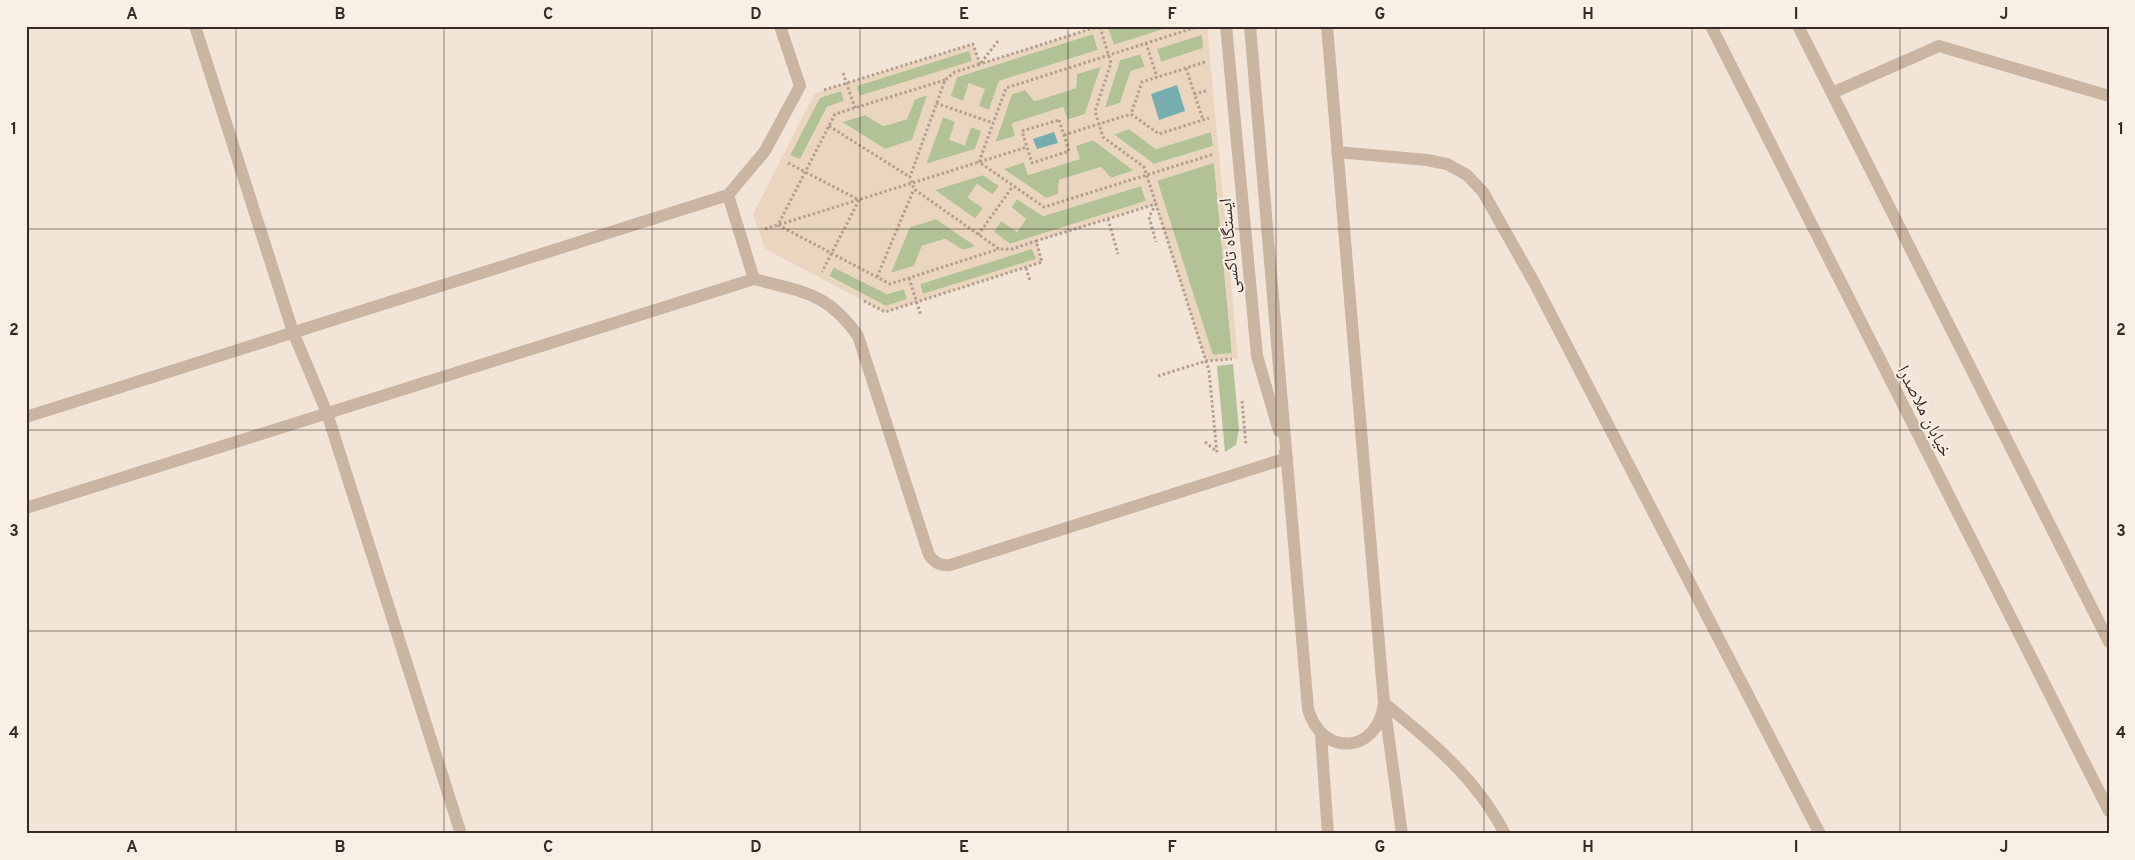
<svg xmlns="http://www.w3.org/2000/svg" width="2135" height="860" viewBox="0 0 2135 860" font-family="Overpass,'Noto Naskh Arabic',sans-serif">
<rect width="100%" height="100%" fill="#f2e5d7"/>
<path fill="#b3c197" d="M 1118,26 L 1173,26 L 1114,45 L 1108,29 Z
M 1093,34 L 1098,50 L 999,81 L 989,110 L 979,107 L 969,83 L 963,101 L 950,96 L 957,77 Z
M 1202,34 L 1204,48 L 1161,62 L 1157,49 Z
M 969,50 L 973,61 L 860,96 L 856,86 Z
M 1141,54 L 1145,67 L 1131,71 L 1120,103 L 1104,108 L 1120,60 Z
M 1101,66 L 1085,114 L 1067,120 L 1063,107 L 1012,124 L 1015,136 L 995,143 L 1012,94 L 1025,90 L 1035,101 L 1076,88 L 1077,74 Z
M 841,91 L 844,101 L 827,107 L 800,160 L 790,155 L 820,97 Z
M 928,95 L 912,140 L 885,149 L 842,122 L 865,115 L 884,126 L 907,119 L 915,99 Z
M 943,117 L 956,122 L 950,140 L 964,145 L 971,127 L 982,131 L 975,149 L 926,164 Z
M 1129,129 L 1156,149 L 1211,132 L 1213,146 L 1154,164 L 1113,134 Z
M 1093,140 L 1135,170 L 1111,178 L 1101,167 L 1059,180 L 1058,194 L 1046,198 L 1003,169 L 1024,162 L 1028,175 L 1079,159 L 1075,146 Z
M 1214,162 L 1232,354 L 1212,355 L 1157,180 Z
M 983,175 L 999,186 L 993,195 L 977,184 L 968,197 L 983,208 L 975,219 L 934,190 Z
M 1141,186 L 1146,201 L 1010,244 L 994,232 L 1001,221 L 1017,232 L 1026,219 L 1011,207 L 1017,199 L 1043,216 Z
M 936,219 L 976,246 L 963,250 L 945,239 L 922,246 L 914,266 L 890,273 L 910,227 Z
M 1033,248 L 1036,259 L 923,294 L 920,284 Z
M 833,267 L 887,294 L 904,289 L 907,299 L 886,306 L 829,276 Z
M 1233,364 L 1239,429 L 1236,445 L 1225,452 L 1217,366 Z"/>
<path fill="#ead6be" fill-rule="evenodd" d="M 1100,26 L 1118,26 L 1108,29 L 1114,45 L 1173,26 L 1207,26 L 1238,358 L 1206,361 L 1155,204 L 1037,241 L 1042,262 L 885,312 L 765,249 L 753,214 L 815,93 L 973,44 L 980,64 ZM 1093,34 L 1098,50 L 999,81 L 989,110 L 979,106 L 985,89 L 969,83 L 963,101 L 951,96 L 957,77 ZM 1202,35 L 1203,48 L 1161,62 L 1157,49 ZM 969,51 L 972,61 L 859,96 L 857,86 ZM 1140,54 L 1145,67 L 1131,71 L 1120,103 L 1105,108 L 1120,60 ZM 1101,67 L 1085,114 L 1068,120 L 1063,107 L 1012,123 L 1015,136 L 995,142 L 1012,94 L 1025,90 L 1034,101 L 1076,88 L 1077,74 ZM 841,91 L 844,101 L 827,107 L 800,159 L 790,155 L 820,98 ZM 927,95 L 912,140 L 885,149 L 842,122 L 865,115 L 883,126 L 907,118 L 915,99 ZM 943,117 L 955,122 L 949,140 L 965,145 L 971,127 L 981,131 L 975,149 L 926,164 ZM 1129,129 L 1156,149 L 1211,132 L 1213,146 L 1154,164 L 1113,135 ZM 1093,140 L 1134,171 L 1111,178 L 1101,167 L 1059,180 L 1058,194 L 1046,198 L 1004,169 L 1024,162 L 1028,175 L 1080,159 L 1076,146 ZM 1214,163 L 1232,353 L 1213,355 L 1157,181 ZM 983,175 L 999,186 L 992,195 L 977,184 L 968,198 L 983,208 L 976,219 L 935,190 ZM 1141,186 L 1146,201 L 1010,244 L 994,232 L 1001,221 L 1017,232 L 1026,219 L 1011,208 L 1017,199 L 1043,216 ZM 936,219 L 975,246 L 963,250 L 945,239 L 922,246 L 914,266 L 891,273 L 910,227 ZM 1032,249 L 1036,259 L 923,294 L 920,284 ZM 834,267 L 887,294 L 904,289 L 907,299 L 886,306 L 829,277 Z"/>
<path fill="#76adaf" d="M 1177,85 L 1185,111 L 1159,120 L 1151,94 Z
M 1054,132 L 1058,143 L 1037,149 L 1033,139 Z"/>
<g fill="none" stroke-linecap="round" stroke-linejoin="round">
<path stroke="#b59e8e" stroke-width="3" stroke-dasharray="2.5 2.5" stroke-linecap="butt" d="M 1200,26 L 1006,88 L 979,162 L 1044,207 L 1214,154
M 1100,27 L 1111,63 L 1095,111 L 1103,137 L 1144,167 L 1156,204 L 1149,217 L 1156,242
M 998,41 L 980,64 L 955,72 L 945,80 L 910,177 L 914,189 L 999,249 L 1012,249 L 1036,241
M 1146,43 L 1157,77
M 1205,62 L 1142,82 L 1131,114 L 1159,134 L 1209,118
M 1186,68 L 1203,120
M 843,73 L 855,108
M 945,80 L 835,114 L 778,225 L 890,284 L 999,249
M 824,90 L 973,44 L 980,64 L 1100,26
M 1194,94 L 1206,91
M 936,103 L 993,123
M 1059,120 L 1069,151 L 1032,163 L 1022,131 Z
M 829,126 L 910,177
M 1064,135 L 1131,114
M 788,163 L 859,200 L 822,272
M 1108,219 L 1118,254
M 765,229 L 1027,147
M 978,235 L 1013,186
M 1026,268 L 1030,281
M 877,277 L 914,189
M 909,278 L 921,316
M 864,301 L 885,312 L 1042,262 L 1036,241 L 1156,204 L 1206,361 L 1232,359
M 1158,376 L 1206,361 L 1209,371 L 1217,454
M 1242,401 L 1246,445
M 1205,442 L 1216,451"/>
<path stroke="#cab5a3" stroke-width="12" d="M 195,26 L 293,332 L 327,413 L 461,834
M 780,26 L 800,86 L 765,151 L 728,195 L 754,279 C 803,292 827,292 858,336 L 929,555 C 935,563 940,566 950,565 L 1287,458 L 1285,452
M 1226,26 L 1257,356 L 1279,431
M 1250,26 L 1308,709 C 1322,758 1378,754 1384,703 L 1327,26
M 1711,26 L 2109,811
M 1798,26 L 2109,642
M 1832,93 L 1939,46 L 2109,96
M 1337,152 L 1427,160 L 1447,164 L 1467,175 L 1483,192 L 1535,284 L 1820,834
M 26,417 L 728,195
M 26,508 L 754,279
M 1384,703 C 1431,741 1477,779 1505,834
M 1385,710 L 1402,834
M 1321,735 L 1328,834"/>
</g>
<path fill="none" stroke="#352a26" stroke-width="1" stroke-opacity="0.55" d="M 236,26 L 236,834M 444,26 L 444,834M 652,26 L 652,834M 860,26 L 860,834M 1068,26 L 1068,834M 1276,26 L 1276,834M 1484,26 L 1484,834M 1692,26 L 1692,834M 1900,26 L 1900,834M 26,229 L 2109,229M 26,430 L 2109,430M 26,631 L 2109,631"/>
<g text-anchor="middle" stroke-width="4" stroke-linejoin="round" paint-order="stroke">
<g font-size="18" fill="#352a26" stroke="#f9efe4">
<text transform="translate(1229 246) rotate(-95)" y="6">ایستگاه تاکسی</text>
<text transform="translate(1925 411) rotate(63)" y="6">خیابان ملاصدرا</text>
</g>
</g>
<rect width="2135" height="860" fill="none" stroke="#f9efe4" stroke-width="55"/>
<rect x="28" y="28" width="2080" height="804" fill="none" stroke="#352a26" stroke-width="2"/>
<g font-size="16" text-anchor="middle" font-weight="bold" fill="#352a26">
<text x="132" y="19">A</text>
<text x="340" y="19">B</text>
<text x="548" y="19">C</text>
<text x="756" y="19">D</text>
<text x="964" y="19">E</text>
<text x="1172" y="19">F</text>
<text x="1380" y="19">G</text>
<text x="1588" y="19">H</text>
<text x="1796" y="19">I</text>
<text x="2004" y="19">J</text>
<text x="14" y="134">1</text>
<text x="2121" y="134">1</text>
<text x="14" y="335">2</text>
<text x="2121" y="335">2</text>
<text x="14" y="536">3</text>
<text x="2121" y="536">3</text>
<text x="14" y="738">4</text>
<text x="2121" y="738">4</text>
<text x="132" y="852">A</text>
<text x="340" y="852">B</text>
<text x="548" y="852">C</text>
<text x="756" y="852">D</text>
<text x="964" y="852">E</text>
<text x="1172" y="852">F</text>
<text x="1380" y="852">G</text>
<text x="1588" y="852">H</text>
<text x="1796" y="852">I</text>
<text x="2004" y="852">J</text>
</g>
</svg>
